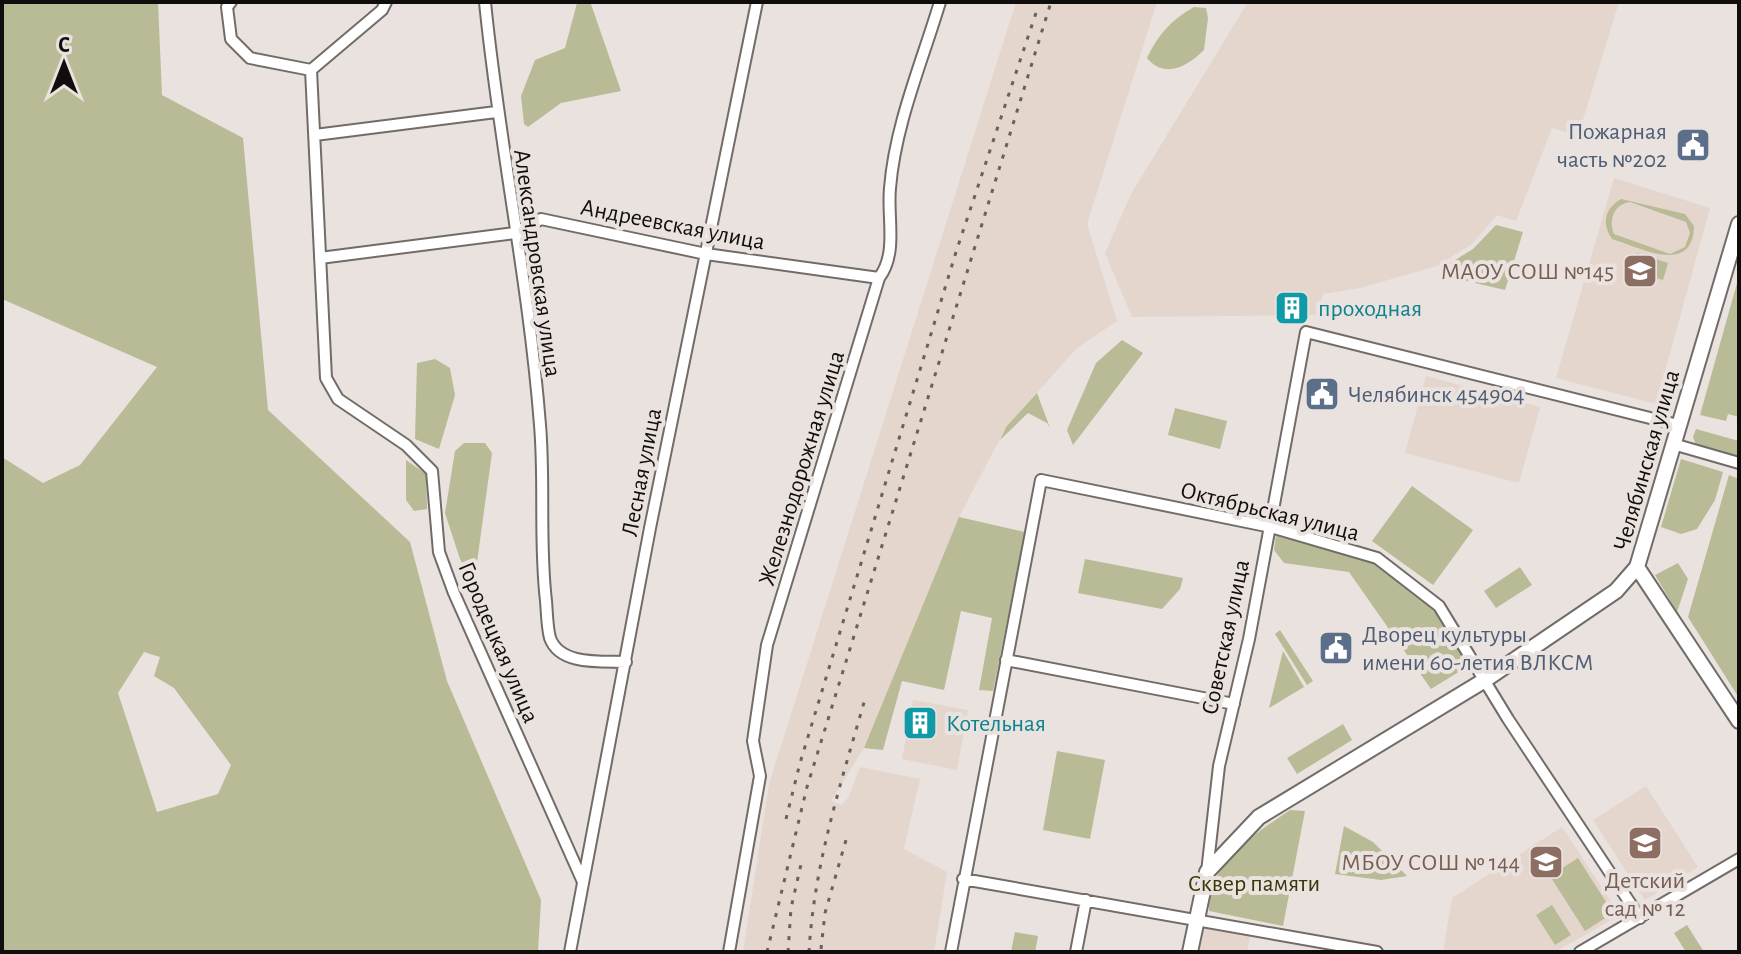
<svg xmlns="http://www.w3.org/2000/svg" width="1741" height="954" viewBox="0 0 1741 954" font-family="'Alegreya Sans',sans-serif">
<rect width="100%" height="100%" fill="#eae2de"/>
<path fill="#e4d5cd" d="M 1016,2 L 1157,2 L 1087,224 L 1117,321 L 1077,348 L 1006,427 L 959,517 L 864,748 L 831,801 L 841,805 L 848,798 L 860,767 L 920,779 L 904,849 L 947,872 L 934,952 L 743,952 L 769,784 Z
M 1248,2 L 1619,2 L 1578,136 L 1552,128 L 1516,221 L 1497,215 L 1472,244 L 1437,266 L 1360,288 L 1323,294 L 1318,315 L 1132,317 L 1105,253 L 1131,194 Z
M 1614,178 L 1710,208 L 1656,404 L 1556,378 Z
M 1426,376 L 1540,407 L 1519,483 L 1405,453 Z
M 913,700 L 968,710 L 957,770 L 902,759 Z
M 1646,786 L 1698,867 L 1645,900 L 1593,820 Z
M 1562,827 L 1620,915 L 1555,952 L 1443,952 L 1452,898 Z
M 1203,926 L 1250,936 L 1247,952 L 1199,952 Z"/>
<path fill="#b8bb95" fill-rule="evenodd" d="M 2,2 L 158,2 L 162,95 L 243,138 L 268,410 L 410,542 L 447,681 L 541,900 L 538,952 L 2,952 L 2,457 L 43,483 L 80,465 L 157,367 L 2,299 ZM 144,652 L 160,657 L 154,676 L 174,688 L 231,765 L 218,794 L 157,812 L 118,693 Z
M 577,3 L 591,4 L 621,91 L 561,103 L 528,127 L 524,124 L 521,96 L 535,60 L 565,48 Z
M 1194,7 L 1206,8 L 1208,18 L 1204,50 C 1187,67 1164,79 1147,58 C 1157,36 1172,19 1194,7 Z
M 1621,199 L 1685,214 L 1694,226 C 1693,276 1641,248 1612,239 C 1601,224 1605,208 1621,199 ZM 1630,202 L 1686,222 L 1690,233 L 1685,247 L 1670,254 L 1614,234 C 1608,220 1614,204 1630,202 Z
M 1496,225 L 1523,232 L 1505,290 L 1441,275 L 1444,267 L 1473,249 Z
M 1637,253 L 1668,263 L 1663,280 L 1632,271 Z
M 1739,276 L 1739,417 L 1728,414 L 1726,421 L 1700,415 Z
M 1122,340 L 1143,353 L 1073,445 L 1067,430 L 1096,363 Z
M 435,359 L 450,368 L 455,395 L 439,449 L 415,439 L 417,363 Z
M 1037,393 L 1050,428 L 1047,423 L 1028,413 L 1000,440 L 1006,427 Z
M 1175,408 L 1227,421 L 1220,449 L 1168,435 Z
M 1696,429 L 1739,441 L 1739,458 L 1696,445 L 1693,437 Z
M 464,443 L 485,443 L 492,453 L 474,584 L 460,559 L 445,513 L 455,451 Z
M 1681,459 L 1723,472 L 1715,500 L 1697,529 L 1681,534 L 1661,527 Z
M 406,460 L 426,474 L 427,509 L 414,511 L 406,500 Z
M 1729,475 L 1739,479 L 1739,698 L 1688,617 Z
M 1412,486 L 1473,530 L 1433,585 L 1372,541 Z
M 959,517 L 1025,532 L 993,691 L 979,690 L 992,618 L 961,611 L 944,690 L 902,681 L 883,750 L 864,748 Z
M 1276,535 L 1375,563 L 1435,608 L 1470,665 L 1431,689 L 1349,572 L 1284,563 L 1274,550 Z
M 1085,559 L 1183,578 L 1180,589 L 1162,609 L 1078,593 Z
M 1678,563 L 1688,579 L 1677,612 L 1655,575 Z
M 1520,567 L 1532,585 L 1496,608 L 1484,591 Z
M 1280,630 L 1313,681 L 1307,685 L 1275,634 Z
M 1283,651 L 1304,687 L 1269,708 Z
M 1343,724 L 1352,740 L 1297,774 L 1287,758 Z
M 1057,751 L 1105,760 L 1090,839 L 1043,830 Z
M 1290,810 L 1305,811 L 1283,926 L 1209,911 C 1208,862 1254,835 1290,810 Z
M 1344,826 L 1373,842 L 1407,876 L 1381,880 L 1335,874 Z
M 1578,858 L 1613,913 L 1585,931 L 1550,876 Z
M 1552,905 L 1571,935 L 1555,945 L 1536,915 Z
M 1687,925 L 1704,952 L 1686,952 L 1674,933 Z
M 1015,932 L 1038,936 L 1035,952 L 1011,952 Z"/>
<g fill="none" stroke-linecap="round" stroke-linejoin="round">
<g stroke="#726c68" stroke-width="14">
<path id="minor" d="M 231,2 L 227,7 L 231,39 L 250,58 L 311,70
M 485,2 C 499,144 529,283 540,425 C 545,484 539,542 546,601 C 547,612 547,627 550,638 C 560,666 602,661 626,662
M 311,70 L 326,378 L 338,399 L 406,445 L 432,471 L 439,552 L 454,593 L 583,882
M 311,70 L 382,10 L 386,2
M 315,135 L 496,112
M 320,258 L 515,233 L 541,219 L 706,254 L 879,278
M 1673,444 L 1739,463
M 1006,660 L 1234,704
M 1207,872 L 1219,766 L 1249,639 L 1306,332 L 1678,425
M 963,879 L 1377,952
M 570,952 L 650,528 L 757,2
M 729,952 L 760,776 L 753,741 L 767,645 L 879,278 C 898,253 887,218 890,188 C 895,125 922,62 940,2
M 951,952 L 1041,480 L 1271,527 L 1377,558 L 1439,606 L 1508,719 L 1640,918
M 1076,952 L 1086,900
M 1580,952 L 1739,859"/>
</g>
<g stroke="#726c68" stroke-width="18">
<path id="tertiary" d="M 1637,567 L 1739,721
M 1190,952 L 1207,872 L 1259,817 L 1485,680 L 1616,591 L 1637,567 L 1739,224"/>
</g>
<use href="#minor" stroke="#fff" stroke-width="10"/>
<use href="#tertiary" stroke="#fff" stroke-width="14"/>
<path stroke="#66625f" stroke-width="3" stroke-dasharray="4 8" stroke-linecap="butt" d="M 786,819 L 800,763 L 956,252 L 1036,13
M 821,949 L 825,913 L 848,833
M 767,952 L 807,787 L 1051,2
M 788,952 L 791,908 L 802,860
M 809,952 C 814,864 841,783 865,699"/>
</g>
<defs>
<g id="civic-square" transform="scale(1.8)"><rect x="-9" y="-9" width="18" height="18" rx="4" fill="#5c6f8a" stroke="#eae2de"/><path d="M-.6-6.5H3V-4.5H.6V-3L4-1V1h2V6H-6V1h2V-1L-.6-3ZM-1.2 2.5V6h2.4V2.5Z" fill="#fff"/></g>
<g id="school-square" transform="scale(1.8)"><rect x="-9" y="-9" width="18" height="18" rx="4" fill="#8d6e63" stroke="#eae2de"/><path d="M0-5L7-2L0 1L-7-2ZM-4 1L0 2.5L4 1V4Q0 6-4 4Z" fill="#fff"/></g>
<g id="building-square" transform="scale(1.8)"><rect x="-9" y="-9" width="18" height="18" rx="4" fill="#0f9aa8" stroke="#eae2de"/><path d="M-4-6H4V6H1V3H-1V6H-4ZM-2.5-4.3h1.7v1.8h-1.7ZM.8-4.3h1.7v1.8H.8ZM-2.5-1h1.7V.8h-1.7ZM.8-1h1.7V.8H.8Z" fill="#fff"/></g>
</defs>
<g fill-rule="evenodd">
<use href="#civic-square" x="1693" y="145"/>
<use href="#school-square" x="1640" y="271"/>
<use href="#building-square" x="1292" y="308"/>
<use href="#civic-square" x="1322" y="394"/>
<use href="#civic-square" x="1336" y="648"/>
<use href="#building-square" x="920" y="723"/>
<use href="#school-square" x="1645" y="843"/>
<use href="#school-square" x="1546" y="862"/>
</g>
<g text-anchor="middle" stroke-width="8" stroke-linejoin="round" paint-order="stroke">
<g font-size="24" fill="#4e5e75" stroke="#eae2de" text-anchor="start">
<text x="1667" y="139" text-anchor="end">Пожарная<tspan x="1667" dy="28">часть №202</tspan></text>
<text x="1348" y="402">Челябинск 454904</text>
<text x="1362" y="642">Дворец культуры<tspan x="1362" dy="28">имени 60-летия ВЛКСМ</tspan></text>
</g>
<g font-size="24" fill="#100e0c" stroke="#eae2de">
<text transform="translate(673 224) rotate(11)" y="8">Андреевская улица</text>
<text transform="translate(538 263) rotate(82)" y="8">Александровская улица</text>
<text transform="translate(1646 460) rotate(-74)" y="8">Челябинская улица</text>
<text transform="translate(801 468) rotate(-73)" y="8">Железнодорожная улица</text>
<text transform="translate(641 472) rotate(-79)" y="8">Лесная улица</text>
<text transform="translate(1270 511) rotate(14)" y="8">Октябрьская улица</text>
<text transform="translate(1225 637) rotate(-78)" y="8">Советская улица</text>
<text transform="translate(499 642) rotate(67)" y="8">Городецкая улица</text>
</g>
<g font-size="24" fill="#785e54" stroke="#eae2de" text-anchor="end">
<text x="1614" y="279">МАОУ СОШ №145</text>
<text x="1520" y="870">МБОУ СОШ № 144</text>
<text x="1645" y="888" text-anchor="middle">Детский<tspan x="1645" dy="28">сад № 12</tspan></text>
</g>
<g font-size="24" fill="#0d838f" stroke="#eae2de" text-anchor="start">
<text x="1318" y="316">проходная</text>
<text x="946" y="731">Котельная</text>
</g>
<g font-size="24" fill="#373809" stroke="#eae2de">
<text x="1254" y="891">Сквер памяти</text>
</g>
</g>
<rect width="1741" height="954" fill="none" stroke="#100e0c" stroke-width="8"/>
<g transform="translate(64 64)" stroke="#eae2de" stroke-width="6" paint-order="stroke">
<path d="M0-6L14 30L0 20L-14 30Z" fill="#100e0c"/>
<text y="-12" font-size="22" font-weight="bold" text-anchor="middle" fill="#100e0c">С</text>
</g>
</svg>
